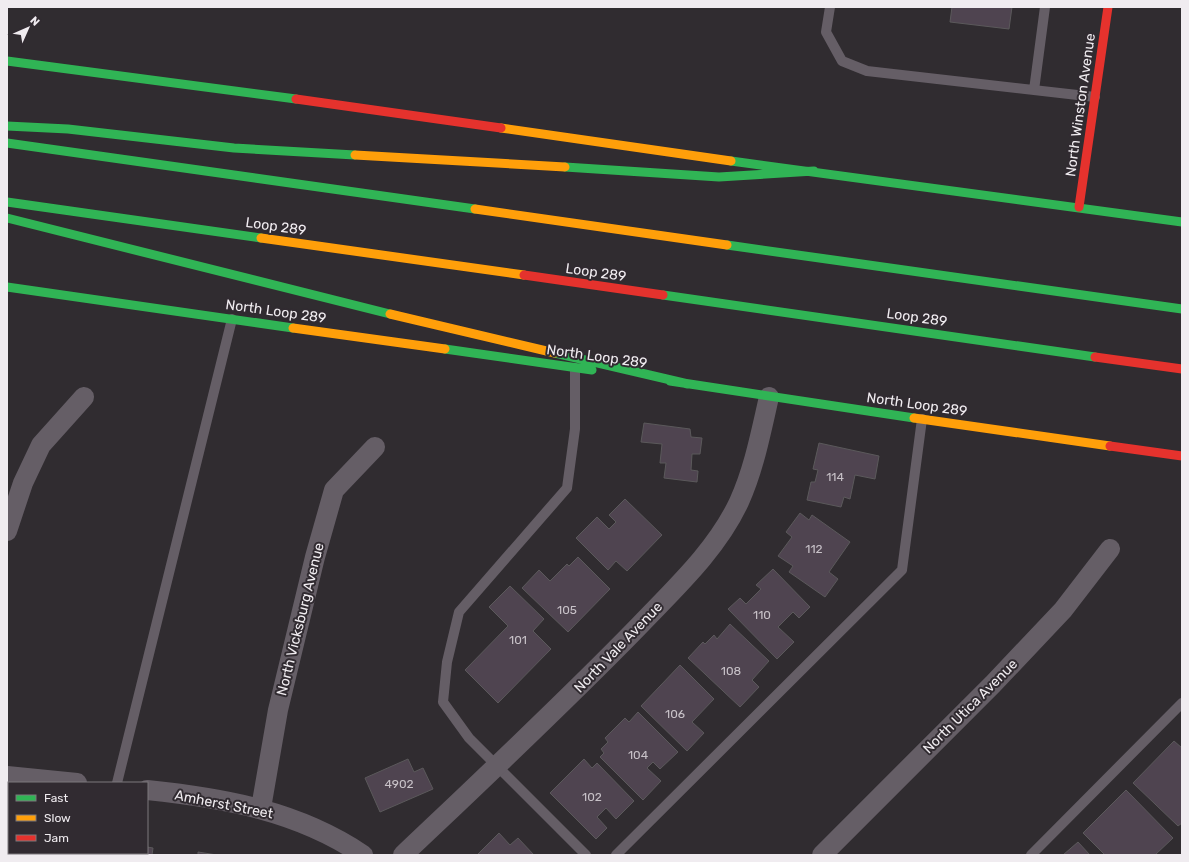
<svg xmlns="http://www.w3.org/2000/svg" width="1189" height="862" viewBox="0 0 1189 862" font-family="Rubik,sans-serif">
<rect width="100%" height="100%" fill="#302c30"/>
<path fill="#4f4450" stroke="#5b595b" d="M 952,7 L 1012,7 L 1009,29 L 950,22 Z
M 644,423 L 690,429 L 691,437 L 702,438 L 700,454 L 692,454 L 691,470 L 698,471 L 697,482 L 664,478 L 666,463 L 660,463 L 662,444 L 641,442 Z
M 819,443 L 879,456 L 875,479 L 855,475 L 850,499 L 844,497 L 841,507 L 807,500 L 811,482 L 815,482 L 818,470 L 813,469 Z
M 625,499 L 662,535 L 627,571 L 616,561 L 608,570 L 576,538 L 597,517 L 609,529 L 616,522 L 609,515 Z
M 800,513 L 809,520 L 812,515 L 850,542 L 829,572 L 838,579 L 825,597 L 789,572 L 793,566 L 778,556 L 792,537 L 786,532 Z
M 578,557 L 610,589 L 568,632 L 522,588 L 539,570 L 550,581 L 567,564 L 569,566 Z
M 773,569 L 810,607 L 799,618 L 793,612 L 778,627 L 794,642 L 777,659 L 728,609 L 740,598 L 746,604 L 761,589 L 756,585 Z
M 510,586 L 544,619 L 533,631 L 551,649 L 498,703 L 465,670 L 508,626 L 489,607 Z
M 730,624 L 769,661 L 752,680 L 759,687 L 740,707 L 688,658 L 703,642 L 705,644 L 714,635 L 717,639 Z
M 680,665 L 714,699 L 692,722 L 704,733 L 687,751 L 641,706 Z
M 638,712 L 678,752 L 660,769 L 653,762 L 647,768 L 661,781 L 643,800 L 600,757 L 604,753 L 601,749 L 608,742 L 605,738 L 625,718 L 629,722 Z
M 1174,741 L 1182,748 L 1182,823 L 1178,826 L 1133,783 Z
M 408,759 L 414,772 L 423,768 L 433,789 L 380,812 L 365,778 Z
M 584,759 L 592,768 L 597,763 L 634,801 L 616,819 L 606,808 L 597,817 L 607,828 L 596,839 L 550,793 Z
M 1126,790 L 1173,838 L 1155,855 L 1105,855 L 1083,833 Z
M 499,833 L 510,845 L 518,838 L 534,855 L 477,855 Z
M 1078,842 L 1090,855 L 1063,855 Z
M 147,847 L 153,848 L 152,855 L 124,855 L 124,853 L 147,853 Z
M 198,852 L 217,855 L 198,855 Z
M 9,853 L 68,853 L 68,855 L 9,855 Z"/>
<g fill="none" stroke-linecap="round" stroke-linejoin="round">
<path stroke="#655e66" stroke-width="10" d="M 830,7 L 826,32 L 842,61 L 867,71 L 1095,97
M 1034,90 L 1045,7
M 575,368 L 575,429 L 567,488 L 459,612 L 447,662 L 443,702 L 469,738 L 586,855
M 117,783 L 232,319
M 92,855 L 92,853
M 616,855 L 902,570 L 922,419
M 1031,855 L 1182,703"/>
<path stroke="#655e66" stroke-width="20" d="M 7,531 L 23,483 L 41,445 L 84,397
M 7,776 L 77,783
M 147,790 C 224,798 298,811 363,855
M 261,808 L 278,710 L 315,557 L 334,490 L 375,447
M 403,855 C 482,780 561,706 637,628 C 674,589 716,551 739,502 C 754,469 761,432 769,397
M 822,855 L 993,684 L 1063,610 L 1110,549"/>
<path stroke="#30b455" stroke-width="9" d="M 7,61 L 296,99
M 7,126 L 68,129 L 234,148 L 355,155
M 7,143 L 475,209
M 731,161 L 1182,222
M 565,167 L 719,177 L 814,171
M 7,202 L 261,238
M 7,218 L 390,314
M 727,245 L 1182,309
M 7,287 L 293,328
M 663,295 L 1095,357
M 445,349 L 592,370
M 555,353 L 688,384
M 670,381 L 914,418"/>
<path stroke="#ff9f0a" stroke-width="9" d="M 501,128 L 731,161
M 355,155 L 565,167
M 475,209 L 727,245
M 261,238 L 524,275
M 390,314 L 555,353
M 293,328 L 445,349
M 914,418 L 1110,446"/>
<path stroke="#e5322d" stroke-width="9" d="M 296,99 L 501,128
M 1079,207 L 1108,7
M 524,275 L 663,295
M 1095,357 L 1182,369
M 1110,446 L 1182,456"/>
</g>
<g text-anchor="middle" stroke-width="4" stroke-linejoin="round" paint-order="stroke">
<g font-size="12" fill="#c8c2c8">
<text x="835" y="481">114</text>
<text x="814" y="553">112</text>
<text x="567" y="614">105</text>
<text x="762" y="619">110</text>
<text x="518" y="644">101</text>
<text x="731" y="675">108</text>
<text x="675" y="718">106</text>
<text x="638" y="759">104</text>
<text x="399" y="788">4902</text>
<text x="592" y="801">102</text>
</g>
<g font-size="14" fill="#f0ecf0" stroke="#312b31">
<text transform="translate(1080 105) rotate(-82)" y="5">North Winston Avenue</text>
<text transform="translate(276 226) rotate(8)" y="5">Loop 289</text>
<text transform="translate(596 272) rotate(8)" y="5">Loop 289</text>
<text transform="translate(276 311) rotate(8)" y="5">North Loop 289</text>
<text transform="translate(917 317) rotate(8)" y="5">Loop 289</text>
<text transform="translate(597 356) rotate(8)" y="5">North Loop 289</text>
<text transform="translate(917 404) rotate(8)" y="5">North Loop 289</text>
<text transform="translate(300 619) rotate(-76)" y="5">North Vicksburg Avenue</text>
<text transform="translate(618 647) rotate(-46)" y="5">North Vale Avenue</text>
<text transform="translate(970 706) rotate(-45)" y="5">North Utica Avenue</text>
<text transform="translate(224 804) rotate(11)" y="5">Amherst Street</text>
</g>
</g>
<rect width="1189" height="862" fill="none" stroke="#f0ecf0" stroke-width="16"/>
<rect x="8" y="782" width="140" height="72" fill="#312b31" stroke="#7d787d"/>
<rect x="16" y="795" width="20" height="6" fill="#30b455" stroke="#7d787d"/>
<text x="44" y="802" font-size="12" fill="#f0ecf0">Fast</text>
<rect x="16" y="815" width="20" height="6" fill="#ff9f0a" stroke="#7d787d"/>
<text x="44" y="822" font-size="12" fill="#f0ecf0">Slow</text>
<rect x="16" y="835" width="20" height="6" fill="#e5322d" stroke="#7d787d"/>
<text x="44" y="842" font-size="12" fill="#f0ecf0">Jam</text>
<g transform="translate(28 28) rotate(45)" stroke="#312b31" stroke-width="3" paint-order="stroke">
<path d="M0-3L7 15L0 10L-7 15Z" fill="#f0ecf0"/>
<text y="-6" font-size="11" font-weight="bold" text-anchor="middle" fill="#f0ecf0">N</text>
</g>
</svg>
